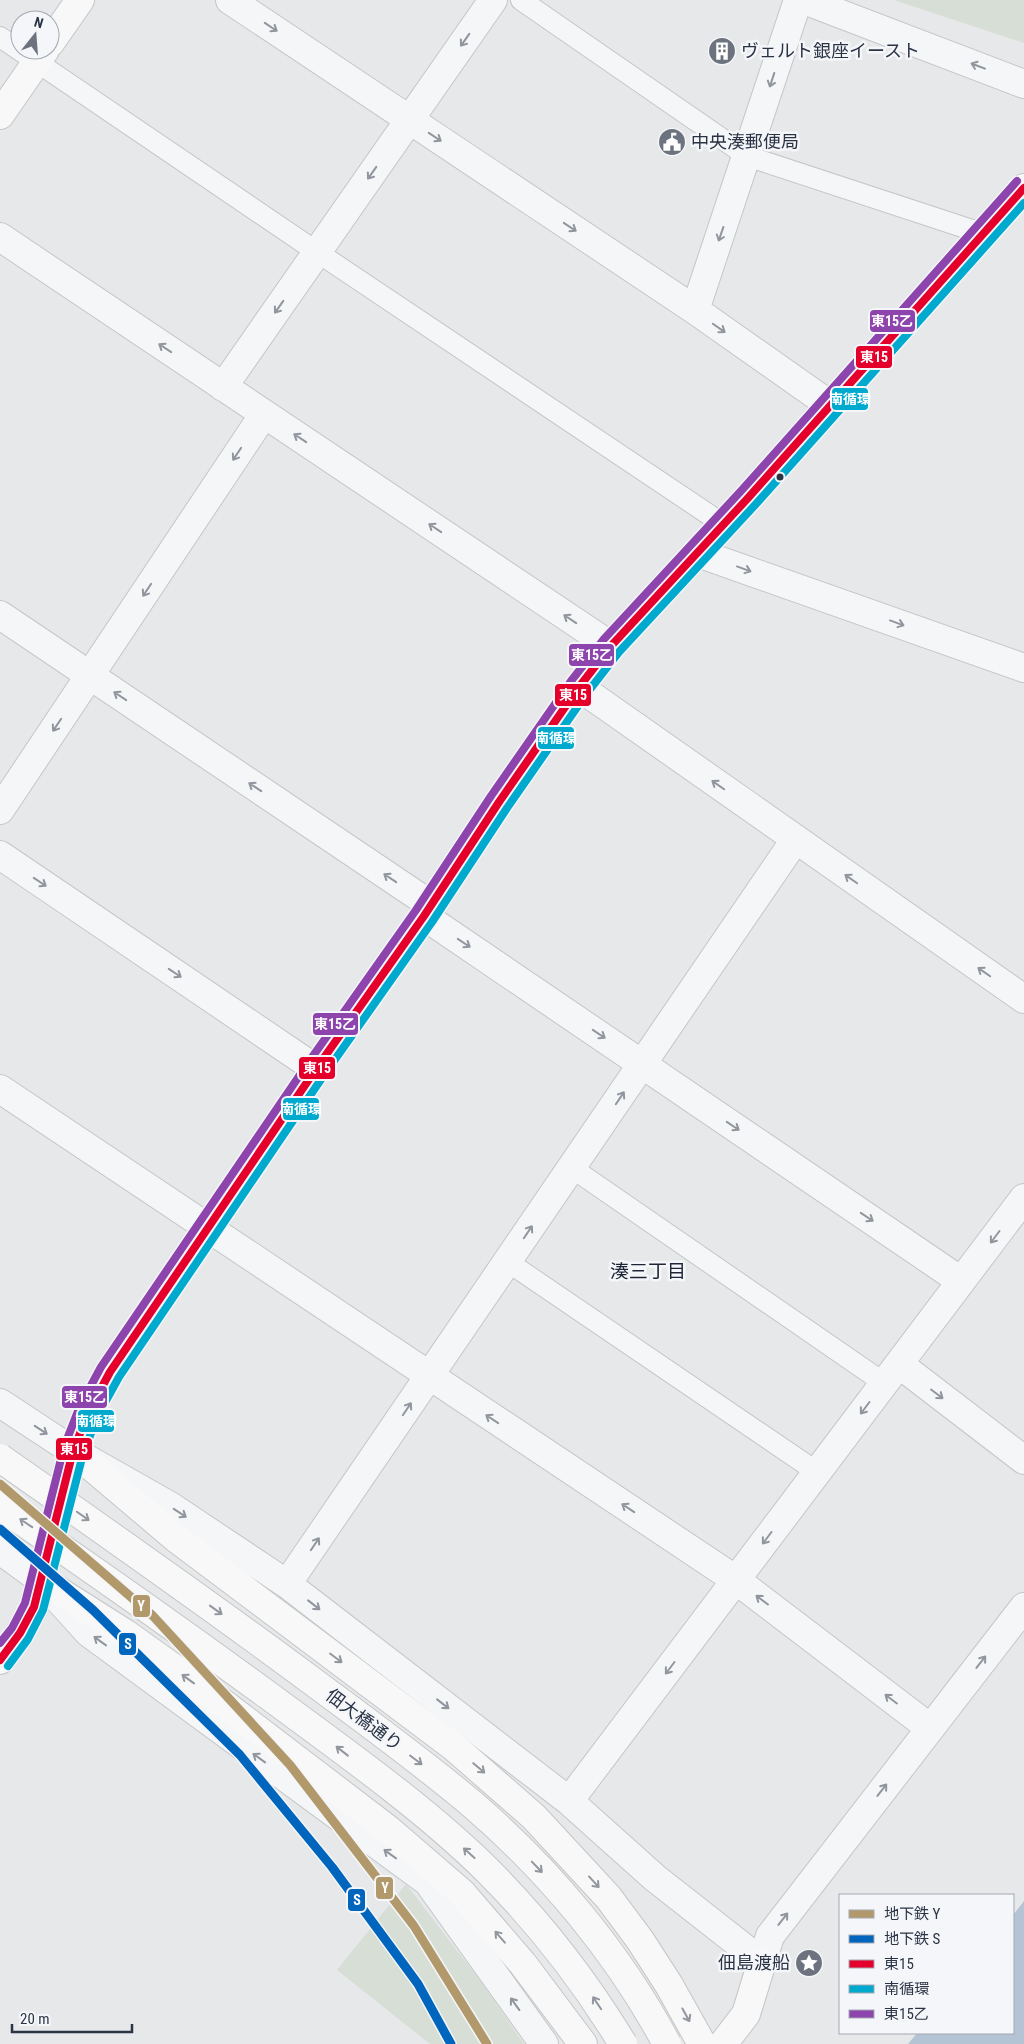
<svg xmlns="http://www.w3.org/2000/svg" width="1024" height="2044" viewBox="0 0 1024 2044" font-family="'Roboto Condensed','Noto Sans JP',sans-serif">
<rect width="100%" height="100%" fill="#e6e8ea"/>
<path fill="#d6ded6" d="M 894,0 L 1024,0 L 1024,43 Z
M 406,1884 L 481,1982 L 524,2044 L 430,2044 L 337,1970 Z"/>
<path fill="#b4c4d5" d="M 1024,1901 L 1024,2044 L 908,2044 L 917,2033 L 1013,2033 L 1013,1915 Z"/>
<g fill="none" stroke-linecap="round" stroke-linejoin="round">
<g stroke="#c4c6c8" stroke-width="22">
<path id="lane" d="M 521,0 L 747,156 L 984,234
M 0,37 L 317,252 L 723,524
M 572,1168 L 884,1383
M 508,1262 L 817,1472"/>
</g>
<g stroke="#c4c6c8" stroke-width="30">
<path id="street" d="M 230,0 L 695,310 L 830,405
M 804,0 L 1024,84
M 0,237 L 611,646
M 695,310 L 798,0
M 223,387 L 493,0
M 698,553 L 1024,668
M 0,615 L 431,905
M 579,687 L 1024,999
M 0,810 L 264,414
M 0,855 L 316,1069
M 424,916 L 961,1281
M 0,1089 L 736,1580 L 930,1728
M 899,1364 L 1024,1460
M 0,1403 L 73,1451 L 170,1506 L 287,1584 L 569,1801 L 655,1878 L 762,1962 L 770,1936 L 1024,1607
M 0,1550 L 41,1580 L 89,1633 L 428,1882 L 544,2044
M 287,1584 L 795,840
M 569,1801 L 1024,1198"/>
</g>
<g stroke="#c4c6c8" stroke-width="30">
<path id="secondary" d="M 50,43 L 80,0
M 0,115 L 45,50
M 73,1451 L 177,1539 L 454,1747 L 534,1817 L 608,1897 L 640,1940 L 669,1985 L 702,2044
M 41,1580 L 126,1634 L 228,1707 L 389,1830 L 462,1893 L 523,1964 L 583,2044
M 0,1660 L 20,1633 L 34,1607 L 73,1451 L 89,1411 L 110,1372 L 316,1069 L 424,916 L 499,802 L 579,687 L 611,646 L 748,498 L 1024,188
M 723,2044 L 746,2014 L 762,1962"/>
</g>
<use href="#lane" stroke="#f5f6f7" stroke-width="20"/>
<use href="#street" stroke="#f5f6f7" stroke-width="28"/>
<use href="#secondary" stroke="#f8f8f8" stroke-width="28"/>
<g stroke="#c4c6c8" stroke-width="30" stroke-linecap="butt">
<path id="secondary-bridge" d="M 0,1458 C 103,1530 207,1603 308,1678 C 363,1719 420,1760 472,1804 C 550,1871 619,1954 667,2044
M 0,1506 C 91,1568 180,1631 269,1696 C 342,1750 423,1807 487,1870 C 539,1922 585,1981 623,2044"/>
</g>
<use href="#secondary-bridge" stroke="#f8f8f8" stroke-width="28"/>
<g stroke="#f4f6f9" stroke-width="11">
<path id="bus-1" d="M 0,1660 L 20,1633 L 34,1607 L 73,1451 L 89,1411 L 110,1372 L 316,1069 L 424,916 L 499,802 L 579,687 L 611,646 L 748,498 L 1024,188"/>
</g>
<g stroke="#f4f6f9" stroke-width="11">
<path id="bus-2" d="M 8,1666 L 28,1639 L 43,1610 L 83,1454 L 98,1415 L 119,1377 L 324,1075 L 432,922 L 507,808 L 587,693 L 619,652 L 755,505 L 1024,203"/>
</g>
<g stroke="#f4f6f9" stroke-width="11">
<path id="bus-3" d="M 0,1643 L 12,1628 L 25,1603 L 64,1447 L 80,1406 L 101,1367 L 308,1063 L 416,910 L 491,796 L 571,681 L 604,639 L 741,491 L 1017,181"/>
</g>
<use href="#bus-1" stroke="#e4002b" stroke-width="8"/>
<use href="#bus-2" stroke="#00a9ce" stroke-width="8"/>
<use href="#bus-3" stroke="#8e44ad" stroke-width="8"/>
<g stroke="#f4f6f9" stroke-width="12">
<path id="metro-1" d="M 0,1484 L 153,1616 L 290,1765 L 414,1926 L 487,2044"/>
</g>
<g stroke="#f4f6f9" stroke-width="12">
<path id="metro-2" d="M 0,1529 L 93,1610 L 240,1755 L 332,1867 L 418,1984 L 451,2044"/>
</g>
<use href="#metro-1" stroke="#b2996c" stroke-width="9"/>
<use href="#metro-2" stroke="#0065bd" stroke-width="9"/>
</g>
<defs><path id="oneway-shaft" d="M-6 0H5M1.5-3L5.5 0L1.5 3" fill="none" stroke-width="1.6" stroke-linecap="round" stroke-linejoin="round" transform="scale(1.25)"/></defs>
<g stroke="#90959e">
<use href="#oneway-shaft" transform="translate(271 27) rotate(34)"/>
<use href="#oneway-shaft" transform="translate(465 40) rotate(125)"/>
<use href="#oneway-shaft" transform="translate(978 66) rotate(-159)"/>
<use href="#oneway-shaft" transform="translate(772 80) rotate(108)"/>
<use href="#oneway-shaft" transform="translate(435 137) rotate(34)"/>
<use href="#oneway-shaft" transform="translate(372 173) rotate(125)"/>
<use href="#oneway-shaft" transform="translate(570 227) rotate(34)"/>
<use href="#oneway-shaft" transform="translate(721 234) rotate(109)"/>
<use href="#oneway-shaft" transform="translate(279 307) rotate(125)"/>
<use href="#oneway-shaft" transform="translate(719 328) rotate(35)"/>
<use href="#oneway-shaft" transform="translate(165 348) rotate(-146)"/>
<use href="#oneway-shaft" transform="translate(300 438) rotate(-146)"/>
<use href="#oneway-shaft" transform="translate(237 454) rotate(124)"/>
<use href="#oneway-shaft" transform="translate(435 528) rotate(-146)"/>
<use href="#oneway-shaft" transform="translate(744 569) rotate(20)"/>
<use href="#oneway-shaft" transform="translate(147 590) rotate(124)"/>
<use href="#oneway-shaft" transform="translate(570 619) rotate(-146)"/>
<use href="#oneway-shaft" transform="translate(897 623) rotate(20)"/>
<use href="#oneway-shaft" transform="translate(120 696) rotate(-146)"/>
<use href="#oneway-shaft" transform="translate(57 725) rotate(124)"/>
<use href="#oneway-shaft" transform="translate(718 785) rotate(-145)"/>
<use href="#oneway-shaft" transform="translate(255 787) rotate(-146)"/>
<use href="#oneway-shaft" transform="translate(390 878) rotate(-146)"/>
<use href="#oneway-shaft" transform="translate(851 879) rotate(-145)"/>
<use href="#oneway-shaft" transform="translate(40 882) rotate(34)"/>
<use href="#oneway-shaft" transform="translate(464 943) rotate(34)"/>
<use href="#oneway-shaft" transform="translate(984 972) rotate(-145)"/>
<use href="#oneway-shaft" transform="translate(175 973) rotate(34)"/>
<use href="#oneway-shaft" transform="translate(599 1034) rotate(34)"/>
<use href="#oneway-shaft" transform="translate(620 1098) rotate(-56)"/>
<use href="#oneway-shaft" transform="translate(733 1126) rotate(34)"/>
<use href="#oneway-shaft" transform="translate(867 1217) rotate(34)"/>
<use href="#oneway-shaft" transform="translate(528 1232) rotate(-56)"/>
<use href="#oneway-shaft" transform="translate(995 1237) rotate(127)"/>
<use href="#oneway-shaft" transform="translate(937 1394) rotate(37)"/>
<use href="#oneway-shaft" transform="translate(865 1408) rotate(127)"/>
<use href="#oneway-shaft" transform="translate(407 1409) rotate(-56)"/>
<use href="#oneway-shaft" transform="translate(492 1419) rotate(-146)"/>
<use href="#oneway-shaft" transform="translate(41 1430) rotate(33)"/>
<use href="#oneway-shaft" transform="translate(628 1508) rotate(-146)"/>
<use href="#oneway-shaft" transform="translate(180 1513) rotate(33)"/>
<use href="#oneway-shaft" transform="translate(767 1538) rotate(127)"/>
<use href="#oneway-shaft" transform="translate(315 1544) rotate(-56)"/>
<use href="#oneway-shaft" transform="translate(762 1600) rotate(-143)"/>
<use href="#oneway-shaft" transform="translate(314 1605) rotate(38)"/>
<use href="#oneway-shaft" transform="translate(100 1641) rotate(-144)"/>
<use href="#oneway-shaft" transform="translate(981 1662) rotate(-52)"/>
<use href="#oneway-shaft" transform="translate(670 1668) rotate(127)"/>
<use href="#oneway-shaft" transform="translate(891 1699) rotate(-143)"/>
<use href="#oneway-shaft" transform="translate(443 1704) rotate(38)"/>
<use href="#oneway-shaft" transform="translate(259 1758) rotate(-144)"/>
<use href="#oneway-shaft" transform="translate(882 1790) rotate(-52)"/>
<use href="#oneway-shaft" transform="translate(390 1854) rotate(-144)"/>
<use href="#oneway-shaft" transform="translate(783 1919) rotate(-52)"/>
<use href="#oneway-shaft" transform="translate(515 2004) rotate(-126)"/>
</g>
<g stroke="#92969e">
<use href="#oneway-shaft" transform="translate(83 1516) rotate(35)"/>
<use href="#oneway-shaft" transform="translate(26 1523) rotate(-146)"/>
<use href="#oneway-shaft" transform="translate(216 1610) rotate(36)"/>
<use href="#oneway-shaft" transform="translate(336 1658) rotate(37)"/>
<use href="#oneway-shaft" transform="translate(188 1679) rotate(-144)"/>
<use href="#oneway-shaft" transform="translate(342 1751) rotate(-142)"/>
<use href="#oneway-shaft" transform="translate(416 1760) rotate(37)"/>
<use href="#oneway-shaft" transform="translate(479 1768) rotate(40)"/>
<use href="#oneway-shaft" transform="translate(469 1853) rotate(-138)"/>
<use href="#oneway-shaft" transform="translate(537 1867) rotate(46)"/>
<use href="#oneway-shaft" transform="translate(594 1882) rotate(48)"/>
<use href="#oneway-shaft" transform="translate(500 1937) rotate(-131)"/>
<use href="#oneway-shaft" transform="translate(597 2003) rotate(-124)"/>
<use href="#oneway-shaft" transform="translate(686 2015) rotate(61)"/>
</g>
<defs>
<g id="building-disc" transform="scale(1.4375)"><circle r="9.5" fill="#6c737f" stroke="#f4f6f9"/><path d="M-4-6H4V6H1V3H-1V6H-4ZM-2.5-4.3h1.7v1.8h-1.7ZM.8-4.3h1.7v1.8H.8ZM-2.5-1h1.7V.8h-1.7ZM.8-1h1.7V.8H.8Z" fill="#fff"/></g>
<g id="civic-disc" transform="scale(1.4375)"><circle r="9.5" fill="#6c737f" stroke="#f4f6f9"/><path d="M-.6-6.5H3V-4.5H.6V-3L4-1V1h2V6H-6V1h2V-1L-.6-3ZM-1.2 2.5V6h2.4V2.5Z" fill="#fff"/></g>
<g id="sight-disc" transform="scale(1.4375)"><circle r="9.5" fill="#6c737f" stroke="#f4f6f9"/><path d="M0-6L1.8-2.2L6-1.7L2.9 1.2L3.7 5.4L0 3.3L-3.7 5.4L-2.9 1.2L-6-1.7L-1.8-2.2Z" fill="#fff"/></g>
</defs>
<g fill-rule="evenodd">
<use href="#building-disc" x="722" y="51"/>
<use href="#civic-disc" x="672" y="142"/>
<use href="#sight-disc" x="809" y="1963"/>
</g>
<circle fill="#2b3445" stroke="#f4f6f9" stroke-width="2" cx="780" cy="477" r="4.5"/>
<g text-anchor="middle" stroke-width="5" stroke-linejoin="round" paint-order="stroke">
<g font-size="18" fill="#2b3445" stroke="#f4f6f9" text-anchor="start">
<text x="741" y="57">ヴェルト銀座イースト</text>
<text x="691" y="148">中央湊郵便局</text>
<text x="790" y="1969" text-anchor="end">佃島渡船</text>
</g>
<g font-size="18" fill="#2b3445" stroke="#f4f6f9">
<text transform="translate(364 1720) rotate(37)" y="6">佃大橋通り</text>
</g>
<g font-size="19" fill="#1d2536" stroke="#f4f6f9">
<text x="648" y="1278">湊三丁目</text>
</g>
</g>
<g stroke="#f4f6f9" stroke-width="2">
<rect x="869" y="309" width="47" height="24" rx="5" fill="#8e44ad"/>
<rect x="855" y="345" width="38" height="24" rx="5" fill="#e4002b"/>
<rect x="831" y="387" width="38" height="24" rx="5" fill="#00a9ce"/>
<rect x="568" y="643" width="47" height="24" rx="5" fill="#8e44ad"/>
<rect x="554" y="683" width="38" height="24" rx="5" fill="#e4002b"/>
<rect x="537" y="726" width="38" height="24" rx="5" fill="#00a9ce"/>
<rect x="312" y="1012" width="47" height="24" rx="5" fill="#8e44ad"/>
<rect x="298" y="1056" width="38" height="24" rx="5" fill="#e4002b"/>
<rect x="282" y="1097" width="38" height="24" rx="5" fill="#00a9ce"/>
<rect x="61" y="1385" width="47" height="24" rx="5" fill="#8e44ad"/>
<rect x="77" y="1409" width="38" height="24" rx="5" fill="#00a9ce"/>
<rect x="55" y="1437" width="38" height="24" rx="5" fill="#e4002b"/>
<rect x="132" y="1594" width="19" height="24" rx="5" fill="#b2996c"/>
<rect x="118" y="1632" width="19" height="24" rx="5" fill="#0065bd"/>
<rect x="375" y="1876" width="19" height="24" rx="5" fill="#b2996c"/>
<rect x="347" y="1888" width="19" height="24" rx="5" fill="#0065bd"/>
</g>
<g font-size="14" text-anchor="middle" font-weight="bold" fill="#fff">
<text x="892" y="326">東15乙</text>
<text x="874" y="362">東15</text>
<text x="850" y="404">南循環</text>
<text x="592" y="660">東15乙</text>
<text x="573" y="700">東15</text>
<text x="556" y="743">南循環</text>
<text x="335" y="1029">東15乙</text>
<text x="317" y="1073">東15</text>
<text x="301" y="1114">南循環</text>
<text x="85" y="1402">東15乙</text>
<text x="96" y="1426">南循環</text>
<text x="74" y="1454">東15</text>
<text x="141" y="1611">Y</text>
<text x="128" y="1649">S</text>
<text x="385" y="1893">Y</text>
<text x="357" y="1905">S</text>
</g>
<rect x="839" y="1894" width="175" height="140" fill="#f4f6f9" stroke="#a4a8b1"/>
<rect x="849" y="1910" width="25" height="8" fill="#b2996c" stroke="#a4a8b1"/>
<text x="884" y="1919" font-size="15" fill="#2b3445">地下鉄 Y</text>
<rect x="849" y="1935" width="25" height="8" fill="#0065bd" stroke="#a4a8b1"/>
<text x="884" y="1944" font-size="15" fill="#2b3445">地下鉄 S</text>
<rect x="849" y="1960" width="25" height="8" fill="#e4002b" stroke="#a4a8b1"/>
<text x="884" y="1969" font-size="15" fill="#2b3445">東15</text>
<rect x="849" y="1985" width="25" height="8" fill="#00a9ce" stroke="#a4a8b1"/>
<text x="884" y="1994" font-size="15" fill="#2b3445">南循環</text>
<rect x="849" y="2010" width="25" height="8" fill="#8e44ad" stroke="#a4a8b1"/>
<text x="884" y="2019" font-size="15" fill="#2b3445">東15乙</text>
<g transform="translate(35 35) rotate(17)"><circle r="24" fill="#f4f6f9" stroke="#a4a8b1"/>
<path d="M0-4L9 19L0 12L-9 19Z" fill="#6c737f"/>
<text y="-8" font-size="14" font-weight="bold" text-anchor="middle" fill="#2b3445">N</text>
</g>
<path d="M12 2024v8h120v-8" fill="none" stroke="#2b3445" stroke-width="2.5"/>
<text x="20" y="2024" font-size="15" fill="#2b3445" stroke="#f4f6f9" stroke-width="4" paint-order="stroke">20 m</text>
</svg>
